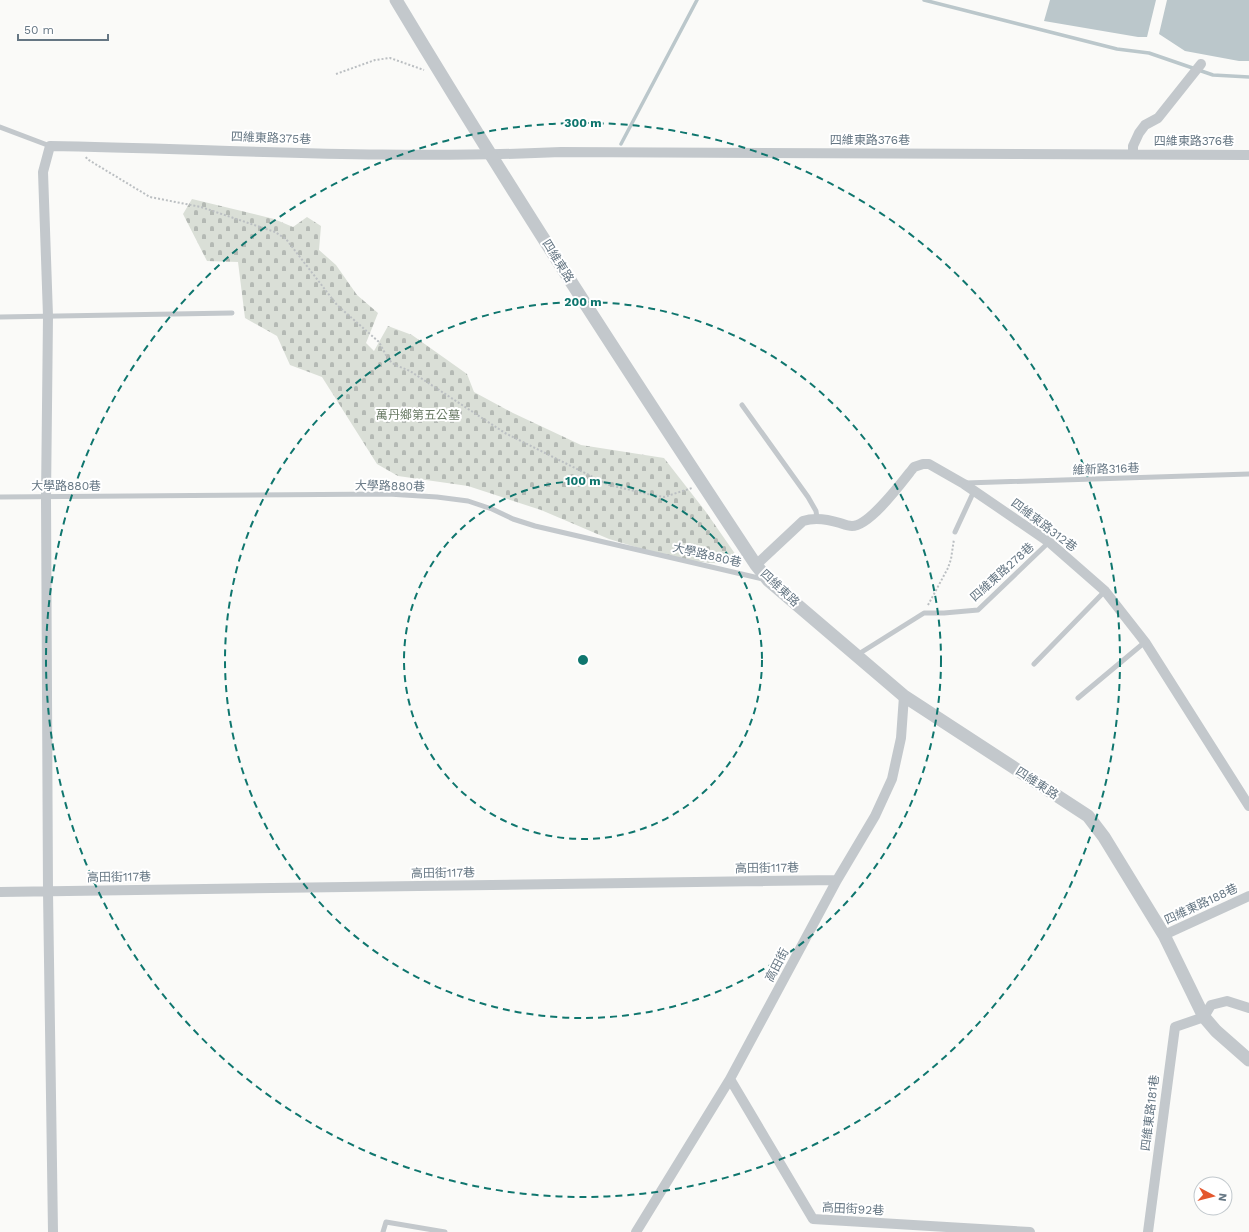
<svg xmlns="http://www.w3.org/2000/svg" width="1249" height="1232" viewBox="0 0 1249 1232" font-family="'Work Sans','Noto Sans TC',sans-serif">
<defs>
<pattern id="cemetery-stones" width="16" height="16" patternUnits="userSpaceOnUse"><rect width="16" height="16" fill="#dadfd7"/><path d="M2 7V4a2 2 0 0 1 4 0v3zM10 15v-3a2 2 0 0 1 4 0v3z" fill="#b4b9b4"/></pattern>
</defs>
<rect width="100%" height="100%" fill="#fafaf8"/>
<path fill="url(#cemetery-stones)" d="M 192,199 L 274,219 L 293,227 L 307,217 L 321,226 L 319,250 L 336,265 L 357,295 L 378,313 L 366,343 L 374,351 L 388,326 L 412,335 L 467,374 L 474,392 L 513,413 L 581,445 L 664,458 L 706,512 L 738,558 L 725,564 L 679,560 L 609,539 L 541,510 L 468,486 L 398,476 L 377,464 L 322,377 L 290,365 L 277,336 L 245,318 L 238,262 L 207,261 L 183,214 Z"/>
<path fill="#bbc7cb" d="M 1050,0 L 1156,0 L 1147,37 L 1138,37 L 1044,21 Z
M 1167,0 L 1249,0 L 1249,61 L 1239,61 L 1185,51 L 1159,34 Z"/>
<g fill="none" stroke-linecap="round" stroke-linejoin="round">
<path stroke="#bbc7cb" stroke-width="3.5" d="M 924,0 L 1117,49 L 1149,53 L 1213,75 L 1249,77
M 621,144 L 697,0"/>
<path stroke="#bbbfc2" stroke-width="2" stroke-dasharray="2 2" stroke-linecap="butt" d="M 336,74 L 375,60 L 390,58 L 424,70
M 86,157 L 87,159 L 150,197 L 201,207 L 275,232 L 286,239 L 337,305 L 379,342 L 388,359 L 395,365 L 410,371 L 505,433 L 609,485 L 652,495 L 664,497 L 692,488
M 928,605 L 948,568 L 951,559 L 954,539"/>
<path stroke="#c3c8cc" stroke-width="5" d="M 0,127 L 50,146
M 0,317 L 232,313
M 742,405 L 808,497 L 816,511 L 817,518
M 966,483 L 1249,474
M 0,497 L 388,494 L 437,497 L 468,501 L 492,509 L 513,519 L 535,526 L 763,579
M 955,532 L 974,491
M 857,655 L 924,613 L 944,613 L 978,610 L 1049,542
M 1034,664 L 1105,591
M 1078,698 L 1145,642
M 383,1232 L 386,1222 L 445,1232"/>
<path stroke="#c3c8cc" stroke-width="10" d="M 1133,154 L 1133,146 L 1139,133 L 1145,125 L 1158,118 L 1201,64
M 756,565 L 803,521 C 815,517 827,519 840,523 C 843,524 848,526 852,526 C 870,526 902,482 914,467 L 923,464 L 929,464 L 964,484 L 1049,542 L 1105,591 L 1145,642 L 1249,806
M 0,892 L 837,880
M 1164,935 L 1249,896
M 730,1079 L 813,1219 L 1030,1232
M 53,1232 L 48,892 L 46,497 L 48,316 L 43,172 L 50,146 C 220,149 391,160 561,152 L 1249,155
M 636,1232 L 730,1079 L 837,880 L 875,816 L 892,779 L 901,738 L 904,696
M 1148,1232 L 1175,1027 L 1204,1017 L 1211,1005 L 1227,1001 L 1249,1008"/>
<path stroke="#c3c8cc" stroke-width="13" d="M 396,0 C 511,192 633,379 756,565 L 768,580 L 904,696 L 1088,816 L 1104,837 L 1164,935 L 1204,1017 L 1216,1031 L 1249,1060"/>
</g>
<g fill="none" stroke="#0f766e" stroke-width="2" stroke-dasharray="7 5">
<circle cx="583" cy="660" r="179"/>
<circle cx="583" cy="660" r="358"/>
<circle cx="583" cy="660" r="537"/>
</g>
<g text-anchor="middle" stroke-width="4" stroke-linejoin="round" paint-order="stroke">
<g font-size="12" fill="#657683" stroke="#fff">
<text transform="translate(271 138) rotate(2)" y="4">四維東路375巷</text>
<text x="870" y="144">四維東路376巷</text>
<text x="1194" y="145">四維東路376巷</text>
<text transform="translate(558 261) rotate(58)" y="4">四維東路</text>
<text transform="translate(1106 469) rotate(-2)" y="4">維新路316巷</text>
<text x="66" y="490">大學路880巷</text>
<text transform="translate(390 486) rotate(1)" y="4">大學路880巷</text>
<text transform="translate(1044 525) rotate(37)" y="4">四維東路312巷</text>
<text transform="translate(707 555) rotate(13)" y="4">大學路880巷</text>
<text transform="translate(1002 572) rotate(-42)" y="4">四維東路278巷</text>
<text transform="translate(780 588) rotate(43)" y="4">四維東路</text>
<text transform="translate(1037 783) rotate(33)" y="4">四維東路</text>
<text transform="translate(767 868) rotate(-1)" y="4">高田街117巷</text>
<text transform="translate(443 873) rotate(-1)" y="4">高田街117巷</text>
<text transform="translate(119 877) rotate(-1)" y="4">高田街117巷</text>
<text transform="translate(1201 904) rotate(-25)" y="4">四維東路188巷</text>
<text transform="translate(777 965) rotate(-62)" y="4">高田街</text>
<text transform="translate(1150 1113) rotate(-83)" y="4">四維東路181巷</text>
<text transform="translate(853 1209) rotate(3)" y="4">高田街92巷</text>
</g>
<g font-size="12" fill="#687a64" stroke="#fff">
<text x="418" y="419">萬丹鄉第五公墓</text>
</g>
</g>
<circle cx="583" cy="660" r="6" fill="#0f766e" stroke="#fff" stroke-width="2"/>
<g font-size="12" text-anchor="middle" font-weight="bold" fill="#0f766e" stroke="#fff" stroke-width="4" stroke-linejoin="round" paint-order="stroke">
<text x="583" y="127">300 m</text>
<text x="583" y="306">200 m</text>
<text x="583" y="485">100 m</text>
</g>
<g transform="translate(1213 1196) rotate(97)"><circle r="19" fill="#ffffff" stroke="#c1c8cd"/>
<path d="M0-3L7 15L0 10L-7 15Z" fill="#e4572e"/>
<text y="-6" font-size="11" font-weight="bold" text-anchor="middle" fill="#657683">N</text>
</g>
<path d="M18 34v6h90v-6" fill="none" stroke="#657683" stroke-width="2"/>
<text x="24" y="34" font-size="12" fill="#657683" stroke="#ffffff" stroke-width="3" paint-order="stroke">50 m</text>
</svg>
